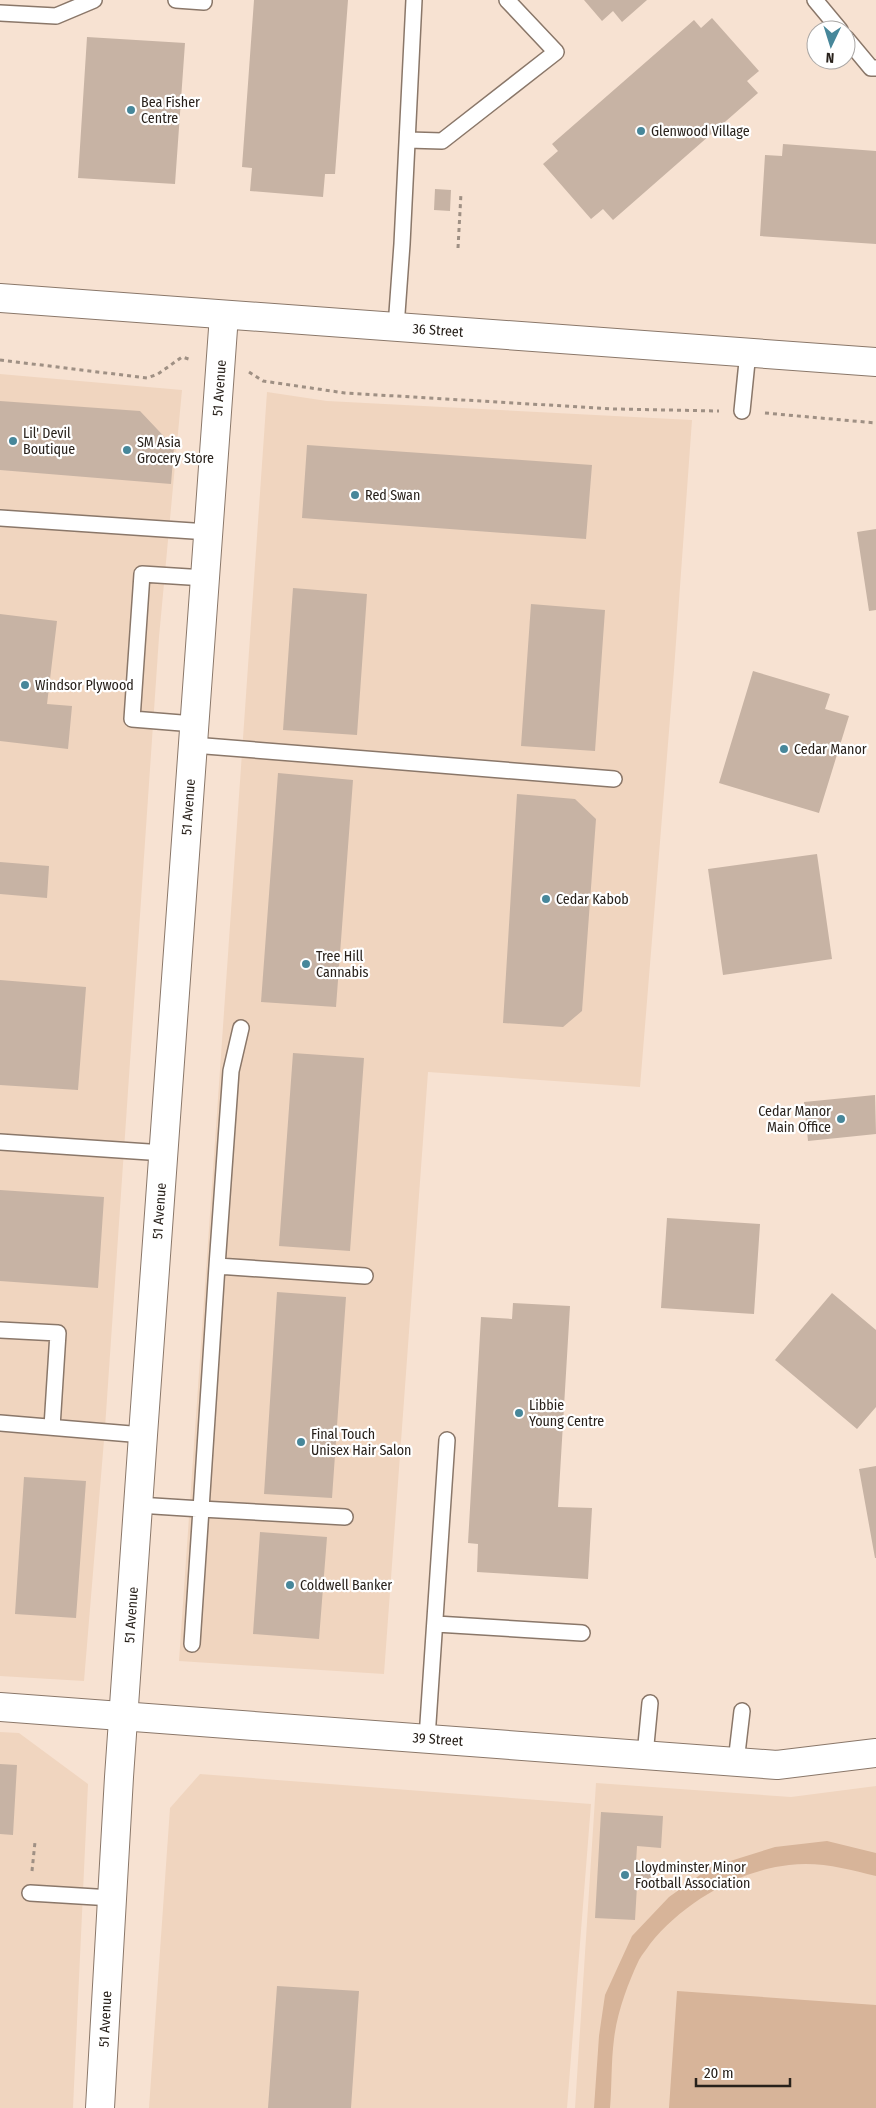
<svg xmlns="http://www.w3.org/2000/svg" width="876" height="2108" viewBox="0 0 876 2108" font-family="'Fira Sans Condensed',sans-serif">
<rect width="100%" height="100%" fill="#f7e2d2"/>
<path fill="#f0d5bf" d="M 0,374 L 182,390 L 159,637 L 105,1428 L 84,1681 L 0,1676 Z
M 267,392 L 327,401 L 692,420 L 674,670 L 640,1087 L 428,1072 L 384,1674 L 179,1661 Z
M 0,1732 L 19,1733 L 88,1784 L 73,2108 L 0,2108 Z
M 200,1774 L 591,1804 L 567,2108 L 149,2108 L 170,1808 Z
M 596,1783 L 791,1797 L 876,1786 L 876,2108 L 575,2108 Z"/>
<path fill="#d7b499" d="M 827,1841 L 876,1853 L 876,1876 C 848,1869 819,1861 789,1865 C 737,1871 683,1903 650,1944 C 647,1949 642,1954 639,1960 C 628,1983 617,2013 614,2039 C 611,2062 612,2085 610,2108 L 594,2108 L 599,2036 L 605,1995 L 632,1936 L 669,1897 L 711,1867 L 775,1847 Z
M 677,1991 L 876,2005 L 876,2108 L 669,2108 Z"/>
<path fill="#c7b3a4" d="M 254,0 L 348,0 L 335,174 L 325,174 L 323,197 L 250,191 L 252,168 L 242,167 Z
M 584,0 L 647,0 L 622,22 L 613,11 L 602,21 Z
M 712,18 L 759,71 L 747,81 L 758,93 L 613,220 L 603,209 L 591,219 L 543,164 L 558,151 L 552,144 L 694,20 L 701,28 Z
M 87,37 L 185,43 L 175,184 L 78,178 Z
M 783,144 L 876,151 L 876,244 L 760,236 L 765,155 L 782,156 Z
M 435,189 L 451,190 L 450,211 L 434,210 Z
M 0,401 L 140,411 L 174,447 L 171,484 L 0,470 Z
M 307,445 L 592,465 L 586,539 L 302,518 Z
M 876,529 L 876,610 L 869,611 L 857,532 Z
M 293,588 L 367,594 L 357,735 L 283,730 Z
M 531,604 L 605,610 L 595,751 L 521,746 Z
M 0,614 L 57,621 L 47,704 L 72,706 L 68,749 L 0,741 Z
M 753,671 L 830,694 L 825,709 L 849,716 L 819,813 L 719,783 Z
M 278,773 L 353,780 L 336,1007 L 261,1002 Z
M 517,794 L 575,799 L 596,819 L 582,1011 L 563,1027 L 503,1023 Z
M 817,854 L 832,959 L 723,975 L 708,869 Z
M 0,862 L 49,866 L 47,898 L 0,894 Z
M 0,980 L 86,987 L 78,1090 L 0,1085 Z
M 293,1053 L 364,1058 L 350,1251 L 279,1246 Z
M 875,1095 L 876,1134 L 808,1141 L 804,1102 Z
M 0,1190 L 104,1197 L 98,1288 L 0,1281 Z
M 667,1218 L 760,1224 L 754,1314 L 661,1308 Z
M 277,1292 L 346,1297 L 332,1498 L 264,1494 Z
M 832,1293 L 876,1330 L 876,1407 L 857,1429 L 775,1360 Z
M 513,1303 L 570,1306 L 558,1507 L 592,1508 L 588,1579 L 477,1572 L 478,1544 L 468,1543 L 481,1317 L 512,1319 Z
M 876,1466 L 876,1558 L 875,1558 L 859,1469 Z
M 24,1477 L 86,1481 L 76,1618 L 15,1614 Z
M 260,1532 L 327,1537 L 319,1639 L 253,1634 Z
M 0,1764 L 17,1765 L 13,1835 L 0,1834 Z
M 601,1812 L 663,1816 L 661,1848 L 637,1846 L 636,1863 L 652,1864 L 651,1887 L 637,1886 L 635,1920 L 595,1918 Z
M 277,1986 L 359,1991 L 351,2108 L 268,2108 Z"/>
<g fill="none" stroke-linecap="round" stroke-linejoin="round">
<g stroke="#8a7769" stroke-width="18">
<path id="service" d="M 176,0 L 204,2 L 204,0
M 815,0 L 840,30
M 0,13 L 56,16 L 94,0
M 846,38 L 871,68 L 876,68
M 408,140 L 442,141 L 556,52 L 507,0
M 396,327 L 402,244 L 414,0
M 742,411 L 748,352
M 0,518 L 208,532
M 194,724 L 132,719 L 142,574 L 205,578
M 193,745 L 614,779
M 0,1142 L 164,1153
M 217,1266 L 231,1071 L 241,1028
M 0,1330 L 58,1333 L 52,1427
M 0,1423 L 143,1435
M 138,1505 L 201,1509 L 217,1266 L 365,1276
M 436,1624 L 582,1633
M 192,1644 L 201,1509 L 345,1517
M 427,1738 L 447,1440
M 645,1755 L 650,1703
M 736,1762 L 742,1711
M 30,1893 L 112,1898"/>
</g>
<g stroke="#8a7769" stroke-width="30">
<path id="minor" d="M 100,2108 L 119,1777 L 143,1435 L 224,315"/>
</g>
<g stroke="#8a7769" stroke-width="30">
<path id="tertiary" d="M 0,298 L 876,362
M 0,1707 L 777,1765 L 876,1753"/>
</g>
<path stroke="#9f9084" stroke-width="3" stroke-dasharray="4 4" stroke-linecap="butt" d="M 458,248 L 461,193
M 0,360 L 147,378 L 158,374 L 182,357 L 192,360
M 249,372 L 263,381 L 345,393 L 615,409 L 719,411
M 765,413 L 876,423
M 32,1871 L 35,1842"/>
<use href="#service" stroke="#fff" stroke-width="15"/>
<use href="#minor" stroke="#fff" stroke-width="28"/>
<use href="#tertiary" stroke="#fff" stroke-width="28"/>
</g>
<g fill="#47879a" stroke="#fff" stroke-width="2">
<circle cx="131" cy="110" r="5"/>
<circle cx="641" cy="131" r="5"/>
<circle cx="13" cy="441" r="5"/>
<circle cx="127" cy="450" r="5"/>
<circle cx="355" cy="495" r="5"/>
<circle cx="25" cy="685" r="5"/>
<circle cx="784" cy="749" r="5"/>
<circle cx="546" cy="899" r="5"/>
<circle cx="306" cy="964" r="5"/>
<circle cx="841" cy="1119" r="5"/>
<circle cx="519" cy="1413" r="5"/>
<circle cx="301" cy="1442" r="5"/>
<circle cx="290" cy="1585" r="5"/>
<circle cx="625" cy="1875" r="5"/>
</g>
<g text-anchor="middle" stroke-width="4.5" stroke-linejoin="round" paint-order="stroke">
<g font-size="14" fill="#28211b" stroke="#fff" text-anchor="start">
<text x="141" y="107">Bea Fisher<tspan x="141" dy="16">Centre</tspan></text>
<text x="651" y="136">Glenwood Village</text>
<text x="23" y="438">Lil' Devil<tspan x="23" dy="16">Boutique</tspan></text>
<text x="137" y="447">SM Asia<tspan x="137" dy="16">Grocery Store</tspan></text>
<text x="365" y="500">Red Swan</text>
<text x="35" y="690">Windsor Plywood</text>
<text x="794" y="754">Cedar Manor</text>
<text x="556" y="904">Cedar Kabob</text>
<text x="316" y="961">Tree Hill<tspan x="316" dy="16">Cannabis</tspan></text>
<text x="831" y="1116" text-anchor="end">Cedar Manor<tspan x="831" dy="16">Main Office</tspan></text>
<text x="529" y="1410">Libbie<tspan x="529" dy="16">Young Centre</tspan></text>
<text x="311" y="1439">Final Touch<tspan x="311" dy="16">Unisex Hair Salon</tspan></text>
<text x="300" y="1590">Coldwell Banker</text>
<text x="635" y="1872">Lloydminster Minor<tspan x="635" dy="16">Football Association</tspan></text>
</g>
<g font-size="14" fill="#28211b" stroke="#fff">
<text transform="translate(438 330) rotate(4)" y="5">36 Street</text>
<text transform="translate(219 388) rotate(-86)" y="5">51 Avenue</text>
<text transform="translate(188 807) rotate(-86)" y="5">51 Avenue</text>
<text transform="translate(159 1211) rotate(-86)" y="5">51 Avenue</text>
<text transform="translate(131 1615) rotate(-86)" y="5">51 Avenue</text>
<text transform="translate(438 1739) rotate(4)" y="5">39 Street</text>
<text transform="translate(105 2019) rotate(-87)" y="5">51 Avenue</text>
</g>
</g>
<g transform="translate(831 45) rotate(184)"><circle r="24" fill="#ffffff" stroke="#a9a6a4"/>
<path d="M0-4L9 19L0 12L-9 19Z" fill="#47879a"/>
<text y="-8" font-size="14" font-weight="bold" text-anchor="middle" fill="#28211b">N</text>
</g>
<path d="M696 2078v8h94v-8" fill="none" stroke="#28211b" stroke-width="2.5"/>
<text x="704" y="2078" font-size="15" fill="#28211b" stroke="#ffffff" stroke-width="4" paint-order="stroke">20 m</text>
</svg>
